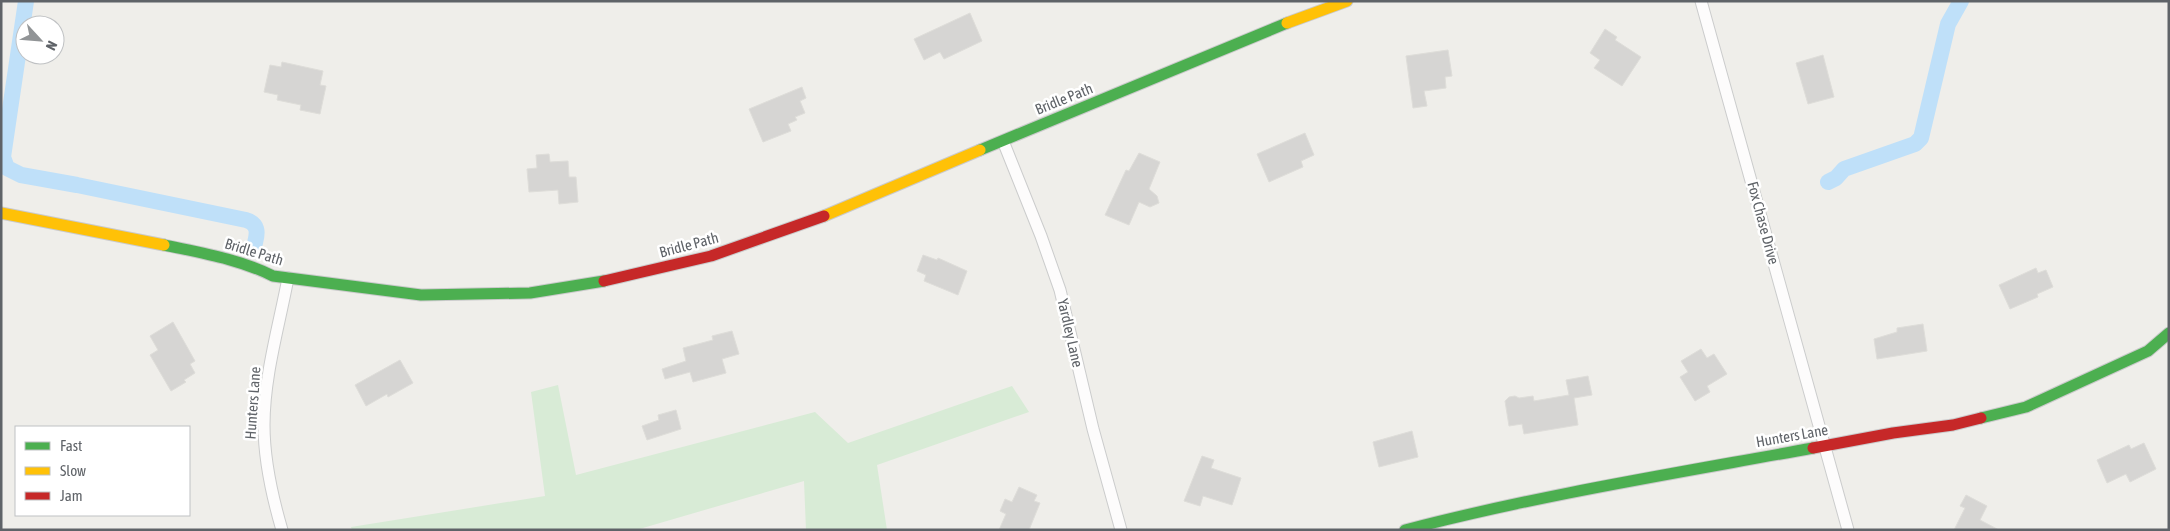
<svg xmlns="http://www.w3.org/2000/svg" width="2170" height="531" viewBox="0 0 2170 531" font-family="'Asap Condensed',sans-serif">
<rect width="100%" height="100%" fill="#efeeea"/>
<path fill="#d8ebd6" d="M 558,385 L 576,475 L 815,412 L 848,443 L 1012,386 L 1029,412 L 877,465 L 887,530 L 806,530 L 804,481 L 636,530 L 352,530 L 351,527 L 545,496 L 531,392 Z"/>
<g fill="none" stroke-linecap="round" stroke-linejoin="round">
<path stroke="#bfe0f9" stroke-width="16" d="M 26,1 L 3,157 L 7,168 L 21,175 L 77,185 L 246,220 C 258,224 258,232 255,243
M 1828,182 L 1836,178 L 1844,169 L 1915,144 L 1921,138 L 1948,24 L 1961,1"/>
</g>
<path fill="#d6d5d3" stroke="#deddd9" d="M 970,13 L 982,41 L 944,59 L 940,52 L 924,60 L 914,39 Z
M 1605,29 L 1617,37 L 1615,40 L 1641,57 L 1622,86 L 1594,68 L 1600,60 L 1590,53 Z
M 1448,50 L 1452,76 L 1445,77 L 1446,88 L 1424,91 L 1427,106 L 1413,108 L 1406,56 Z
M 1823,55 L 1834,97 L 1808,104 L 1796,63 Z
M 282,62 L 323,71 L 320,85 L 326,86 L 320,114 L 300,110 L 301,105 L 277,100 L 278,95 L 264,92 L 270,65 L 281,67 Z
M 802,87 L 806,98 L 800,101 L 805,113 L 795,117 L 797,120 L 788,124 L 791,131 L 763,142 L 749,109 Z
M 1305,133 L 1314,155 L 1301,161 L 1303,167 L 1269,182 L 1257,154 Z
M 1139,153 L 1160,162 L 1149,189 L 1157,196 L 1159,203 L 1150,207 L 1139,202 L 1129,225 L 1105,215 L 1126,170 L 1129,171 Z
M 549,154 L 550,162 L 568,161 L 569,177 L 576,177 L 578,202 L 559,204 L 558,190 L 529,192 L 527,169 L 537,168 L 536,155 Z
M 923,255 L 937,260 L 938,258 L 967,271 L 958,295 L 924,281 L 926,275 L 917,271 Z
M 2036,268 L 2038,273 L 2046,270 L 2053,287 L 2037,294 L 2038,297 L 2010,309 L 1999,285 Z
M 173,322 L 195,361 L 190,364 L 195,373 L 184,380 L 186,382 L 171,391 L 150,355 L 158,350 L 150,336 Z
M 1923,324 L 1927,351 L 1877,359 L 1874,339 L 1897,332 L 1897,328 Z
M 732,331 L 739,354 L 722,359 L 726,373 L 693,382 L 690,372 L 665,379 L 662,369 L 686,361 L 683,348 L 713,340 L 712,336 Z
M 1701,349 L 1707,358 L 1714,354 L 1727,374 L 1707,386 L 1710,392 L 1695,401 L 1680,377 L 1688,372 L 1681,361 Z
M 400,360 L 413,383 L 388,397 L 387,394 L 366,406 L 355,385 Z
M 1588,376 L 1592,395 L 1574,398 L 1578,425 L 1524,434 L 1522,424 L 1509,426 L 1505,401 L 1509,397 L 1515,396 L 1519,398 L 1533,396 L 1534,401 L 1569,395 L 1566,380 Z
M 676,410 L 681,429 L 647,440 L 642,426 L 659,420 L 658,415 Z
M 1412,431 L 1418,457 L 1379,467 L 1373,442 Z
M 2144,443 L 2156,469 L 2130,482 L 2126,474 L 2107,483 L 2097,460 L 2129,445 L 2131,449 Z
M 1202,456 L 1214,460 L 1211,468 L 1241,478 L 1232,505 L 1203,496 L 1200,506 L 1184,501 Z
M 1019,487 L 1037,495 L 1034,501 L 1040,503 L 1029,530 L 999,530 L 1006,514 L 1000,511 L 1005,499 L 1012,502 Z
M 1966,495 L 1987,506 L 1980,520 L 1999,530 L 1954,530 L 1965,508 L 1960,506 Z"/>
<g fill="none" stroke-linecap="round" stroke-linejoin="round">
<g stroke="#cbcccc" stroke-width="13">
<path id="street" d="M 1701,1 L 1848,530
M 1003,141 L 1041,236 L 1060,290 L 1093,429 L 1121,530
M 282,530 C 272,496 264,461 264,425 C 264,376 279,326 288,278"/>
</g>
<g stroke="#cacacb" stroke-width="13">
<path id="fast" d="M 980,150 L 1287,23
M 164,245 C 201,253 239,259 273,276 L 421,295 L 530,293 L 604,281
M 1981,418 L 2026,407 L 2148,351 L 2169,333
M 1405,530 C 1539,495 1677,473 1813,448"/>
</g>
<g stroke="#cacacb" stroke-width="13">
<path id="slow" d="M 1287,23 L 1347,1
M 1,213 L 164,245
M 824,216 L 980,150"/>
</g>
<g stroke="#cacacb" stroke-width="13">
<path id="jam" d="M 604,281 L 711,256 L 824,216
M 1813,448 L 1893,433 L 1953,425 L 1981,418"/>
</g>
<use href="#street" stroke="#fdfcfc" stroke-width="11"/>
<use href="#fast" stroke="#4caf50" stroke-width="11"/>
<use href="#slow" stroke="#ffc107" stroke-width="11"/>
<use href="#jam" stroke="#c62828" stroke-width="11"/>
</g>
<g text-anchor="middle" stroke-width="5" stroke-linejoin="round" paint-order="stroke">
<g font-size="15" fill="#5f6368" stroke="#fff">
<text transform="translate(1064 99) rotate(-22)" y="5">Bridle Path</text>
<text transform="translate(1763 223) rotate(75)" y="5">Fox Chase Drive</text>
<text transform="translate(689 245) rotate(-15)" y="5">Bridle Path</text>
<text transform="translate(254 252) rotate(17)" y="5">Bridle Path</text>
<text transform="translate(1070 333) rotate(77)" y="5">Yardley Lane</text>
<text transform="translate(253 403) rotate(-86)" y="5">Hunters Lane</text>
<text transform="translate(1792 436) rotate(-10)" y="5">Hunters Lane</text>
</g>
</g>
<rect width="2170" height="531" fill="none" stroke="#5f6368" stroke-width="5"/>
<rect x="15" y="426" width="175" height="90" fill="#ffffff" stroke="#bfc1c3"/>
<rect x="25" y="442" width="25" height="8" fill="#4caf50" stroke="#bfc1c3"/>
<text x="60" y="451" font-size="15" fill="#5f6368">Fast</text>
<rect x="25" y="467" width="25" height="8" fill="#ffc107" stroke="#bfc1c3"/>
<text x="60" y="476" font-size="15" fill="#5f6368">Slow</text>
<rect x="25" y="492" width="25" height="8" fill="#c62828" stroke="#bfc1c3"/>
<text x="60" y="501" font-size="15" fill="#5f6368">Jam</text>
<g transform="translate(40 40) rotate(116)"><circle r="24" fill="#ffffff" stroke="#bfc1c3"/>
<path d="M0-4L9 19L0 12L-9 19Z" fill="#919496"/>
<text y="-8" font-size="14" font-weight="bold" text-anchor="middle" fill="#5f6368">N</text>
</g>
</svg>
